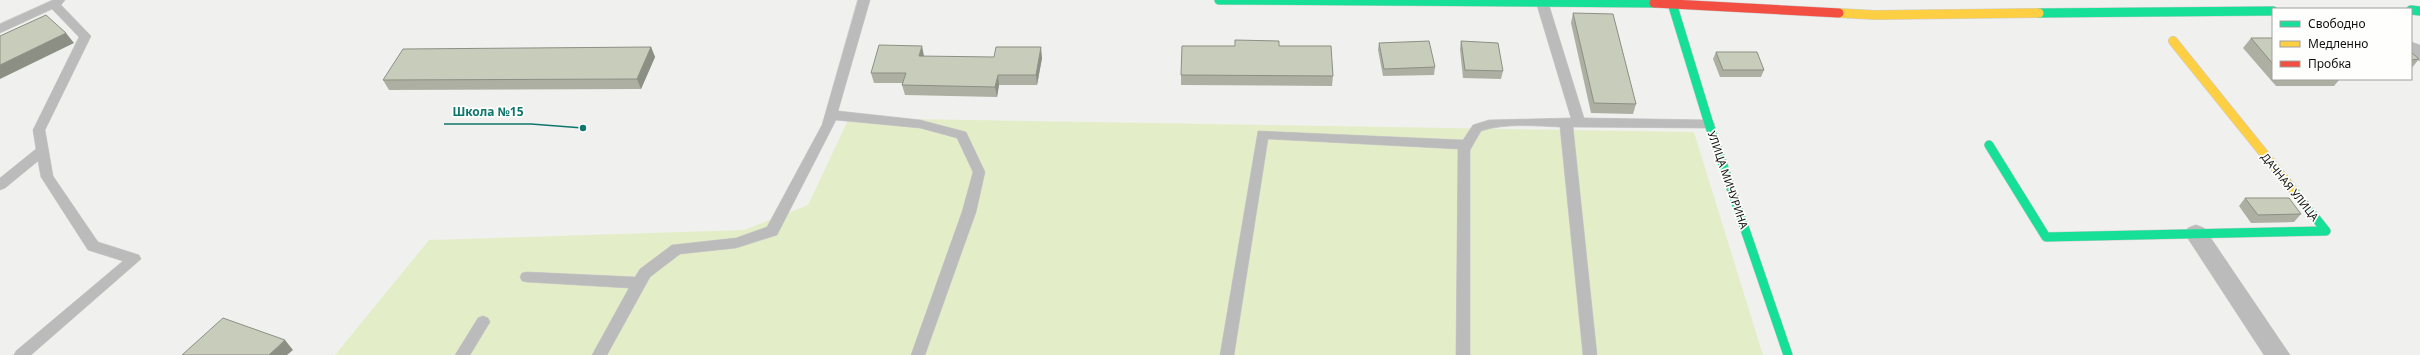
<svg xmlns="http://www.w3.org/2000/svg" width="2420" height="355" viewBox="0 0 2420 355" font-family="'Noto Sans',sans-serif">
<rect width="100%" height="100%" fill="#f0f1ee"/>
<path fill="#e3eec8" d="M 849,118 L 1694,132 L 1763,355 L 335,355 L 429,240 L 744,230 L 808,205 Z"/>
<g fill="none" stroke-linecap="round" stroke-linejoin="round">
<g stroke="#cccccb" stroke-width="1">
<path id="lane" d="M 53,0 L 65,0 L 61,5 L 91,36 L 45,130 L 53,176 L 98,242 L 139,255 L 141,259 L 31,355 L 14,355 L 16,351 L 123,261 L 88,250 L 41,177 L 38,161 L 5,188 L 0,190 L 0,178 L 36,149 L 33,130 L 79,37 L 52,9 L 0,33 L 0,24 Z
M 858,0 L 870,0 L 838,111 L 920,120 L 966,132 L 985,172 L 976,212 L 925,355 L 911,355 L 962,212 L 973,172 L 957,138 L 920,128 L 836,120 L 777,235 L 736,248 L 680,254 L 650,277 L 607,355 L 592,355 L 629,288 L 527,282 L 522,281 L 520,277 L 522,273 L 527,272 L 635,277 L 640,269 L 672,245 L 736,238 L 767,227 L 822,125 Z
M 1538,0 L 1546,0 L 1548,2 L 1584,118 L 1709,120 L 1715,124 L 1709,128 L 1573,127 L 1597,355 L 1583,355 L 1560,127 C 1535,126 1506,123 1481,131 L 1470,150 L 1470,355 L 1456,355 L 1458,149 L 1268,139 L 1234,355 L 1220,355 L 1258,131 L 1463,140 L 1473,125 L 1489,120 L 1571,118 L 1536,2 Z
M 483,316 L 488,318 L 490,322 L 470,355 L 455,355 L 478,318 Z"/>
</g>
<g stroke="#cccccb" stroke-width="1">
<path id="street" d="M 2411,42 L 2420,45 L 2420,61 L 2411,57 Z
M 2196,225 L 2204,228 L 2290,355 L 2264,355 L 2185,234 L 2188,228 Z"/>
</g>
<g stroke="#cccccb" stroke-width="10">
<path id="fast" d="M 1219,0 L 1654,3
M 1672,3 L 1709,124 L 1788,355
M 2411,10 L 2420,11
M 2039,13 L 2273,11
M 1989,145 L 2046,237 L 2326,231 L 2294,191"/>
</g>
<g stroke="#cccccb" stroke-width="10">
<path id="slow" d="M 1839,13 L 1875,15 L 2039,13
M 2173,41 L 2294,191"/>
</g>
<g stroke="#cccccb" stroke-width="10">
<path id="jam" d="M 1654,3 L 1839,13"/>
</g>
<use href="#lane" fill="#bbb" fill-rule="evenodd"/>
<use href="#street" fill="#bbb" fill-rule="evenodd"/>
<use href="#fast" stroke="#16e098" stroke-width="9"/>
<use href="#slow" stroke="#ffcf43" stroke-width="9"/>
<use href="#jam" stroke="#f24e42" stroke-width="9"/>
</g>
<path fill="#acafa1" d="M 1573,13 L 1636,104 L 1633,114 L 1591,113 L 1571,23 Z
M 2251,38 L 2273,38 L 2273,79 L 2340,79 L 2334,86 L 2276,86 L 2243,48 Z
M 1461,41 L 1503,71 L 1501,79 L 1463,78 L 1460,49 Z
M 1379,43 L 1435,67 L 1434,75 L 1383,76 L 1378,50 Z
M 1279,46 L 1333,76 L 1332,86 L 1181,85 L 1181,75 Z
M 651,47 L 655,57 L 641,89 L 389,90 L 383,80 Z
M 1716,52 L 1764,70 L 1761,77 L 1720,77 L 1713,59 Z
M 2411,52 L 2419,59 L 2411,69 Z
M 1042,58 L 1037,85 L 999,85 L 997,97 L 905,95 L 902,85 L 903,83 L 874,83 L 871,73 Z
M 2245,198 L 2301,214 L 2294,222 L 2251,223 L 2239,206 Z"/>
<path fill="#8c8f83" d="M 66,33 L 74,43 L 0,79 L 0,65 Z
M 922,46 L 924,56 L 919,56 Z
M 651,47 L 655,57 L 641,89 L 637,79 Z
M 1041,47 L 1042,58 L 1037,85 L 1036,75 Z
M 998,75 L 999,85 L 997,97 L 995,87 Z
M 285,340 L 293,350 L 287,355 L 269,355 Z"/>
<path fill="#c8ccbb" stroke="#8c8f83" d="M 1573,13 L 1613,14 L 1636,104 L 1594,103 Z
M 46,15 L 66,33 L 0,65 L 0,36 Z
M 2251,38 L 2273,38 L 2273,64 Z
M 1235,40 L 1279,41 L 1279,46 L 1331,46 L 1333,76 L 1181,75 L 1182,46 L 1235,46 Z
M 1429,41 L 1435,67 L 1384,69 L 1379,43 Z
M 1461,41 L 1498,43 L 1503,71 L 1465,70 Z
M 879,45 L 922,46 L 919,56 L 994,57 L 996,47 L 1041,47 L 1036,75 L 998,75 L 995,87 L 902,85 L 906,73 L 871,73 Z
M 651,47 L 637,79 L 383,80 L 403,49 Z
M 1716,52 L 1757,52 L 1764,70 L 1723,70 Z
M 2411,52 L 2419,59 L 2411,60 Z
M 2245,198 L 2289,198 L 2301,214 L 2258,215 Z
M 223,318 L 285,340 L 269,355 L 182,355 Z"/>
<g text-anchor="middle" stroke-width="3.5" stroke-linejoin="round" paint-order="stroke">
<g font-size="11" fill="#111210" stroke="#fefffd">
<text transform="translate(1728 180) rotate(71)" y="4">УЛИЦА МИЧУРИНА</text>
<text transform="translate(2290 187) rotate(51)" y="4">ДАЧНАЯ УЛИЦА</text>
</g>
</g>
<path fill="none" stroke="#0f766e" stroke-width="1.5" d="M583 128L531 124H444"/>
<circle fill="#0f766e" stroke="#fefffd" stroke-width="1.5" cx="583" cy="128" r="4"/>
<g font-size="12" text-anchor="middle" font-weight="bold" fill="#0f766e" stroke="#fefffd" stroke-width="3.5" stroke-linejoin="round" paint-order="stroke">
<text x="488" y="116">Школа №15</text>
</g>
<rect x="2272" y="8" width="140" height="72" fill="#fefffd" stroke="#9fa09e"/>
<rect x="2280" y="21" width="20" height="6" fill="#16e098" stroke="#9fa09e"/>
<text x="2308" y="28" font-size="12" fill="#111210">Свободно</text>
<rect x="2280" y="41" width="20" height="6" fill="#ffcf43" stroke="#9fa09e"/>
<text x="2308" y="48" font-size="12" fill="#111210">Медленно</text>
<rect x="2280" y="61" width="20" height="6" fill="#f24e42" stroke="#9fa09e"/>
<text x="2308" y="68" font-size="12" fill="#111210">Пробка</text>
</svg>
